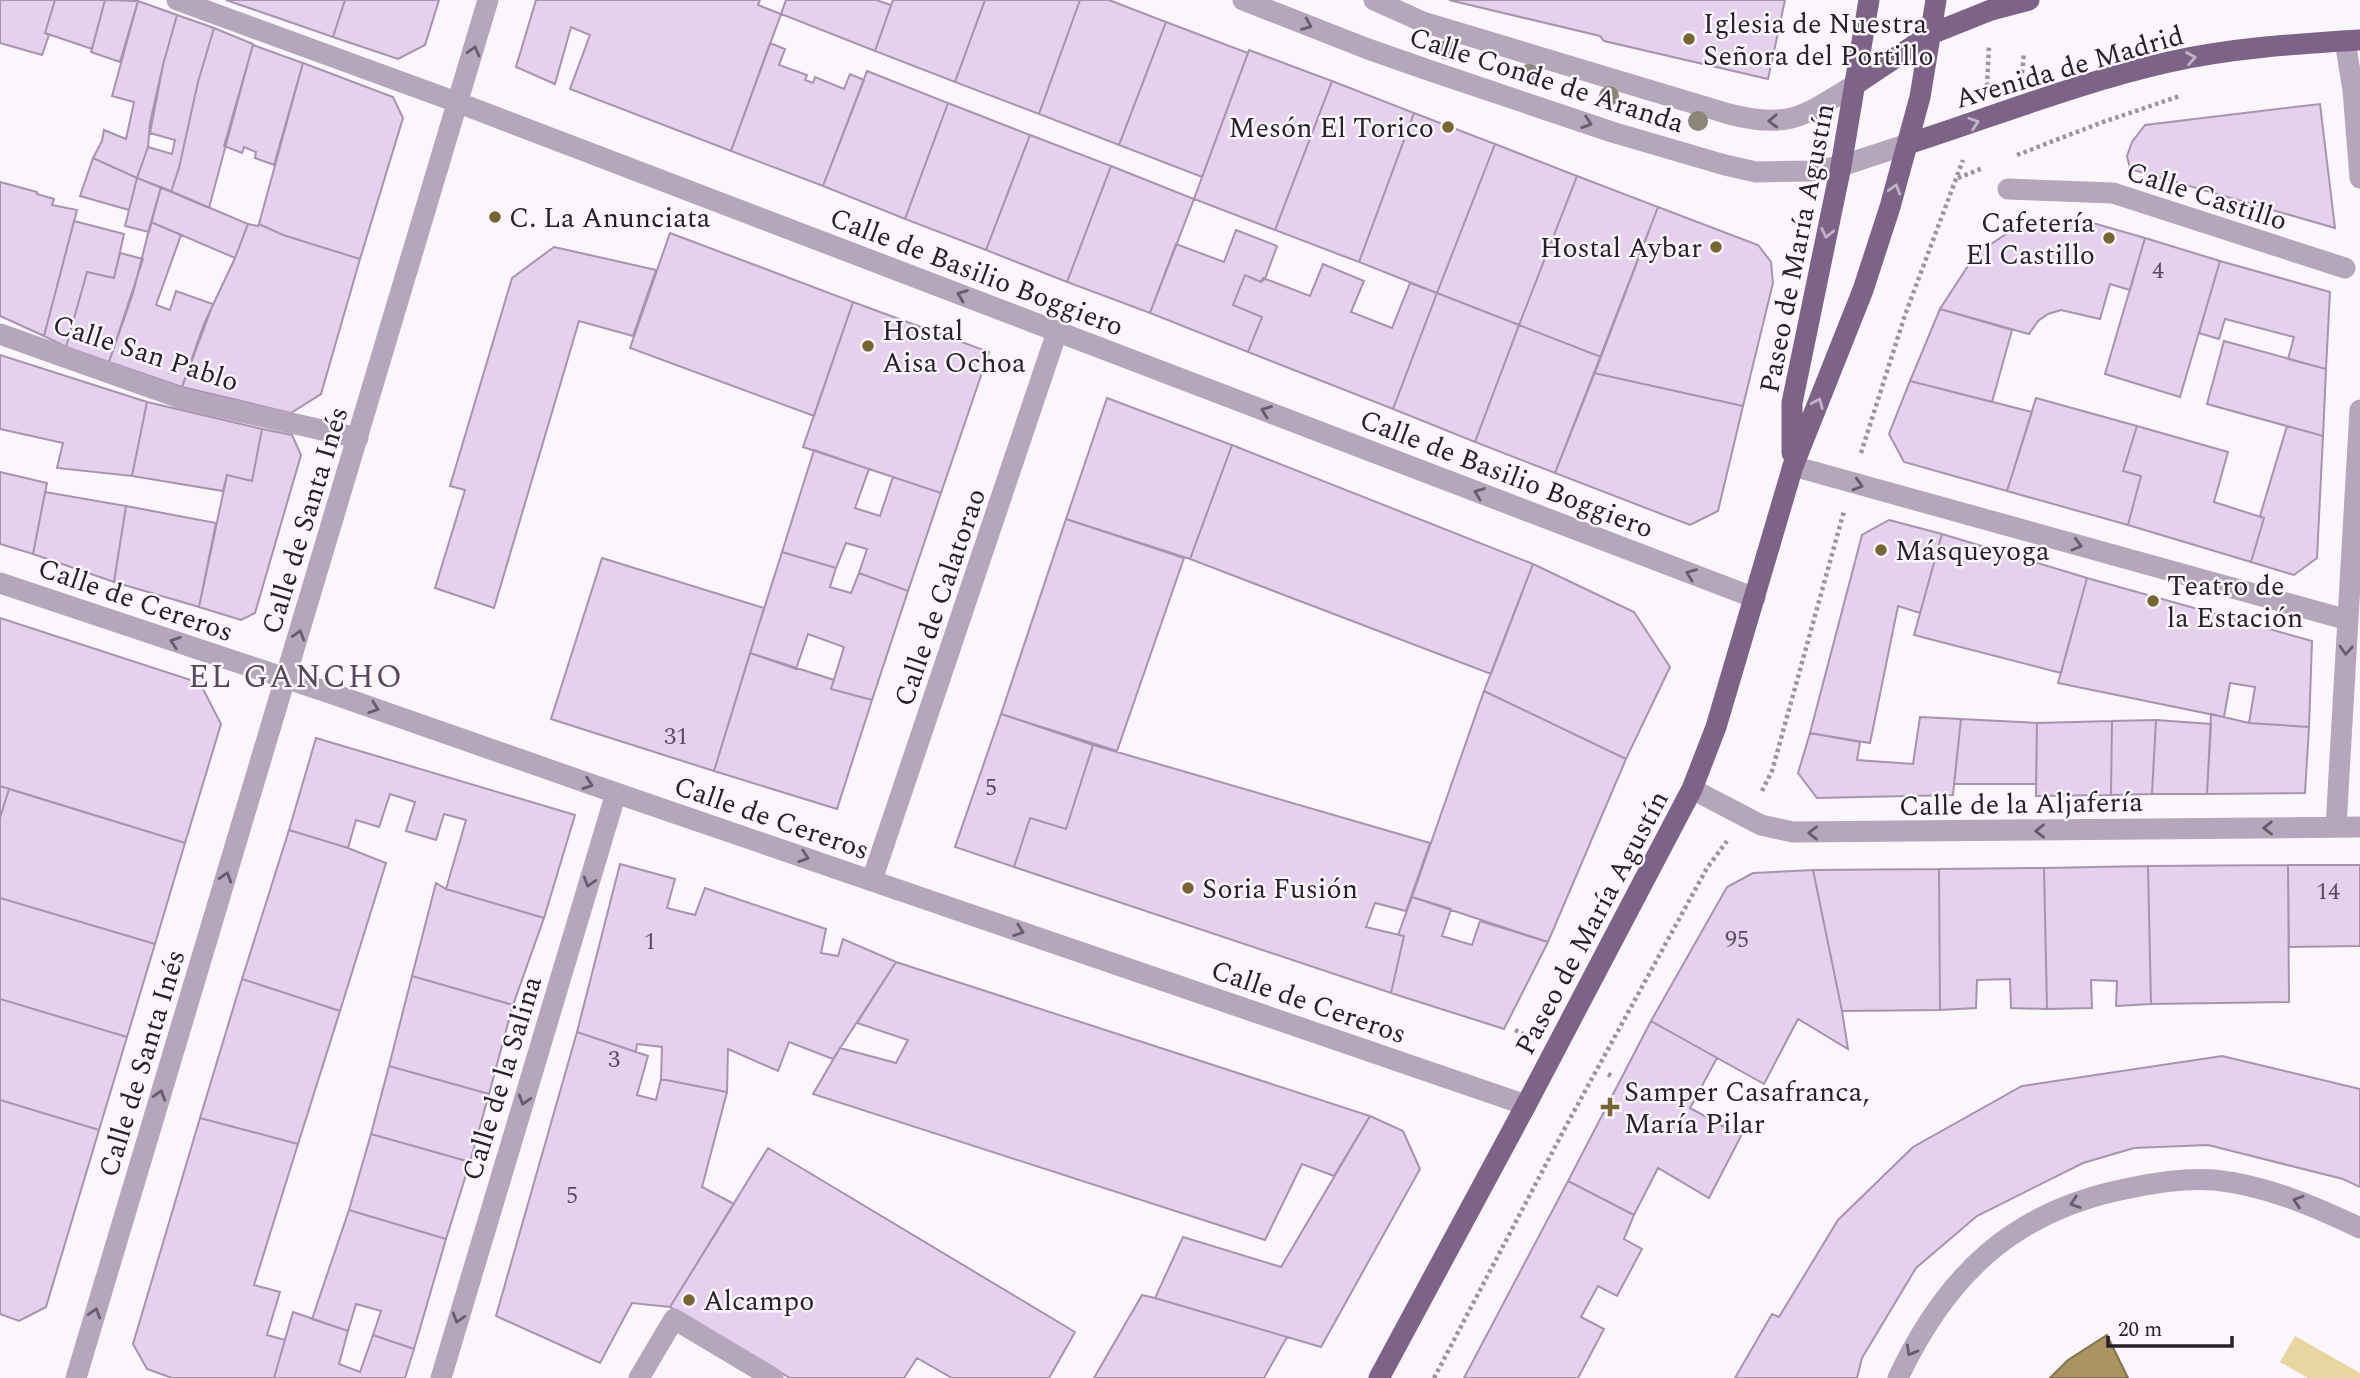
<svg xmlns="http://www.w3.org/2000/svg" width="2360" height="1378" viewBox="0 0 2360 1378" font-family="Spectral,serif">
<rect width="100%" height="100%" fill="#faf6fc"/>
<path fill="#e9d5a2" d="M 2295,1336 L 2360,1373 L 2360,1378 L 2308,1378 L 2280,1362 Z"/>
<path fill="#aa9560" stroke="#837250" stroke-width="2" d="M 2107,1335 L 2128,1378 L 2050,1378 L 2068,1360 Z"/>
<path fill="#e5d0ed" stroke="#a793af" stroke-width="2" d="M 0,0 L 55,0 L 45,33 L 49,35 L 42,55 L 0,43 Z
M 55,0 L 105,0 L 92,49 L 45,33 Z
M 105,0 L 138,1 L 120,62 L 91,52 Z
M 226,0 L 345,0 L 333,37 Z
M 345,0 L 439,0 L 425,45 L 398,59 L 333,37 Z
M 536,0 L 760,0 L 758,5 L 781,14 L 731,151 L 570,89 L 590,35 L 571,27 L 555,84 L 516,67 Z
M 786,0 L 876,0 L 891,5 L 875,51 L 781,14 Z
M 893,0 L 985,0 L 955,82 L 875,51 Z
M 985,0 L 1080,0 L 1039,114 L 955,82 Z
M 1080,0 L 1109,0 L 1166,22 L 1119,145 L 1039,114 Z
M 1449,0 L 1785,0 L 1768,79 L 1604,41 L 1600,36 Z
M 138,1 L 177,15 L 163,65 L 150,123 L 148,147 L 137,178 L 93,158 L 102,141 L 104,130 L 126,139 L 134,102 L 112,96 Z
M 177,15 L 214,28 L 198,82 L 179,168 L 171,192 L 137,178 L 148,147 L 172,154 L 175,140 L 150,133 L 163,65 Z
M 1166,22 L 1248,53 L 1202,177 L 1119,145 Z
M 214,28 L 253,44 L 209,208 L 171,192 L 179,168 L 198,82 Z
M 770,43 L 785,49 L 779,65 L 807,75 L 805,80 L 813,83 L 815,77 L 844,89 L 850,74 L 864,80 L 823,186 L 731,151 Z
M 253,45 L 303,63 L 274,165 L 255,158 L 256,152 L 244,147 L 242,153 L 224,146 Z
M 1249,50 L 1332,81 L 1275,230 L 1194,199 Z
M 303,63 L 393,97 L 403,118 L 360,259 L 283,235 L 259,224 Z
M 867,71 L 948,103 L 905,219 L 823,186 Z
M 1332,81 L 1414,113 L 1359,262 L 1275,230 Z
M 948,103 L 1030,135 L 986,250 L 905,219 Z
M 2320,104 L 2335,228 L 2130,169 L 2127,156 L 2132,142 L 2145,125 Z
M 1414,113 L 1495,144 L 1437,293 L 1359,262 Z
M 1030,135 L 1111,166 L 1067,282 L 986,250 Z
M 1495,144 L 1577,176 L 1519,325 L 1437,293 Z
M 93,158 L 137,178 L 129,210 L 80,196 Z
M 1111,166 L 1194,199 L 1150,313 L 1067,282 Z
M 1577,176 L 1658,207 L 1601,357 L 1519,325 Z
M 137,178 L 161,187 L 149,232 L 125,226 Z
M 0,182 L 37,192 L 37,194 L 54,199 L 52,205 L 77,210 L 44,336 L 0,316 Z
M 161,187 L 248,224 L 235,258 L 151,222 Z
M 1658,207 L 1758,245 L 1771,262 L 1773,283 L 1743,406 L 1594,373 Z
M 2053,220 L 2093,223 L 2145,238 L 2130,290 L 2110,284 L 2100,319 L 2061,310 L 2048,314 L 2038,321 L 2029,334 L 1940,309 L 1975,255 L 2012,230 Z
M 74,221 L 124,234 L 114,278 L 87,272 L 66,347 L 44,336 Z
M 151,222 L 181,235 L 156,305 L 170,310 L 176,291 L 213,304 L 182,387 L 109,362 L 133,293 Z
M 248,224 L 258,226 L 259,224 L 283,235 L 360,259 L 321,394 L 291,413 L 182,387 L 204,324 L 235,258 Z
M 1236,230 L 1277,246 L 1265,279 L 1261,282 L 1245,275 L 1233,305 L 1262,317 L 1248,352 L 1150,313 L 1176,244 L 1224,262 Z
M 670,233 L 853,302 L 814,416 L 630,348 Z
M 2145,238 L 2220,261 L 2180,397 L 2105,374 Z
M 554,247 L 656,270 L 633,336 L 579,321 L 494,608 L 435,588 L 465,490 L 450,486 L 512,278 Z
M 120,253 L 143,259 L 109,362 L 66,347 L 87,272 L 114,278 Z
M 2220,261 L 2330,292 L 2326,369 L 2288,359 L 2294,337 L 2225,319 L 2219,339 L 2199,333 Z
M 1323,264 L 1364,281 L 1351,312 L 1392,328 L 1410,283 L 1437,293 L 1393,409 L 1248,352 L 1262,317 L 1233,305 L 1245,275 L 1261,282 L 1263,278 L 1310,296 Z
M 1437,293 L 1519,325 L 1475,442 L 1393,409 Z
M 853,302 L 989,352 L 941,493 L 803,447 Z
M 1940,309 L 2012,330 L 1992,402 L 1910,381 Z
M 1519,325 L 1601,357 L 1555,473 L 1475,442 Z
M 2224,341 L 2326,369 L 2323,436 L 2207,404 Z
M 0,355 L 147,402 L 132,476 L 57,468 L 63,443 L 0,429 Z
M 1594,373 L 1743,406 L 1718,511 L 1690,525 L 1555,473 Z
M 1910,381 L 2032,412 L 2007,491 L 1904,462 L 1889,434 Z
M 1107,398 L 1232,445 L 1190,559 L 1066,519 Z
M 2036,398 L 2137,426 L 2123,471 L 2141,476 L 2128,525 L 2007,491 Z
M 147,402 L 262,429 L 252,481 L 227,475 L 223,491 L 132,476 Z
M 2137,426 L 2228,452 L 2214,502 L 2264,518 L 2251,562 L 2128,525 L 2141,476 L 2123,471 Z
M 2287,426 L 2323,436 L 2317,558 L 2294,575 L 2251,562 L 2264,518 L 2260,516 Z
M 262,429 L 292,435 L 301,455 L 255,613 L 241,620 L 199,607 L 227,475 L 252,481 Z
M 1232,445 L 1533,564 L 1491,674 L 1190,559 Z
M 814,450 L 869,469 L 855,508 L 880,516 L 893,477 L 941,493 L 908,591 L 859,573 L 867,549 L 846,543 L 836,568 L 782,552 Z
M 0,472 L 47,483 L 33,554 L 0,544 Z
M 45,492 L 126,506 L 114,582 L 33,554 Z
M 126,506 L 216,523 L 199,607 L 114,582 Z
M 1066,519 L 1184,558 L 1117,751 L 1001,714 Z
M 1889,520 L 1942,534 L 1920,613 L 1898,606 L 1870,743 L 1810,733 L 1862,535 Z
M 1942,534 L 2087,578 L 2061,673 L 1914,635 Z
M 782,552 L 836,568 L 830,587 L 851,593 L 859,573 L 908,591 L 872,700 L 831,689 L 844,647 L 808,634 L 796,669 L 750,653 Z
M 602,558 L 764,608 L 714,771 L 551,719 Z
M 1533,564 L 1634,612 L 1670,667 L 1626,759 L 1484,691 Z
M 2087,578 L 2312,641 L 2309,727 L 2249,723 L 2255,687 L 2230,683 L 2224,717 L 2058,683 Z
M 0,618 L 200,683 L 221,724 L 185,843 L 0,786 Z
M 750,653 L 834,680 L 831,689 L 872,700 L 837,809 L 714,771 Z
M 1484,691 L 1626,759 L 1548,942 L 1412,897 Z
M 1001,714 L 1093,745 L 1066,829 L 1030,818 L 1014,867 L 955,847 Z
M 2211,714 L 2249,723 L 2309,727 L 2305,793 L 2207,794 Z
M 1920,717 L 1961,719 L 1953,795 L 1817,798 L 1798,773 L 1810,733 L 1860,742 L 1857,760 L 1913,764 Z
M 1961,719 L 2037,723 L 2036,784 L 1954,784 Z
M 2156,720 L 2211,724 L 2207,794 L 2152,794 Z
M 2156,720 L 2152,794 L 2111,795 L 2112,721 Z
M 2112,721 L 2111,795 L 2036,796 L 2037,723 Z
M 316,738 L 575,815 L 544,918 L 446,889 L 466,820 L 444,814 L 436,840 L 406,831 L 415,802 L 390,794 L 379,827 L 356,820 L 348,848 L 289,830 Z
M 1093,745 L 1430,843 L 1406,911 L 1375,903 L 1366,927 L 1404,936 L 1391,993 L 1014,867 L 1030,818 L 1066,829 Z
M 0,786 L 9,789 L 0,818 Z
M 9,789 L 185,843 L 155,944 L 0,898 L 0,818 Z
M 289,830 L 348,848 L 386,863 L 340,1011 L 242,979 Z
M 620,864 L 675,879 L 667,908 L 695,915 L 705,888 L 826,929 L 821,953 L 838,956 L 843,939 L 896,962 L 833,1059 L 789,1042 L 778,1071 L 728,1049 L 727,1092 L 661,1079 L 662,1047 L 637,1044 L 636,1052 L 577,1032 Z
M 2288,865 L 2360,865 L 2360,946 L 2289,947 Z
M 2288,865 L 2289,1002 L 2151,1004 L 2148,866 Z
M 2148,866 L 2151,1004 L 2116,1006 L 2117,981 L 2091,980 L 2092,1008 L 2047,1009 L 2044,868 Z
M 2044,868 L 2047,1009 L 2011,1008 L 2010,979 L 1977,980 L 1976,1008 L 1940,1010 L 1939,869 Z
M 1939,869 L 1940,1010 L 1842,1011 L 1813,870 Z
M 1813,870 L 1842,1011 L 1848,1049 L 1798,1019 L 1764,1084 L 1651,1021 L 1727,887 L 1753,873 Z
M 436,883 L 446,889 L 544,918 L 513,1005 L 412,976 Z
M 1412,897 L 1451,909 L 1442,936 L 1472,945 L 1480,921 L 1548,942 L 1504,1029 L 1391,993 L 1404,936 L 1398,935 Z
M 0,898 L 155,944 L 127,1037 L 0,999 Z
M 896,962 L 1370,1116 L 1334,1176 L 1302,1164 L 1265,1240 L 813,1094 L 840,1048 L 896,1063 L 908,1040 L 857,1023 Z
M 412,976 L 513,1005 L 489,1094 L 389,1066 Z
M 242,979 L 340,1011 L 298,1144 L 200,1118 Z
M 0,999 L 127,1037 L 99,1130 L 0,1100 Z
M 1651,1021 L 1717,1058 L 1690,1108 L 1741,1136 L 1709,1198 L 1658,1168 L 1634,1215 L 1568,1181 Z
M 577,1032 L 648,1056 L 637,1095 L 656,1100 L 661,1079 L 727,1092 L 702,1187 L 734,1204 L 670,1307 L 632,1303 L 600,1363 L 496,1316 Z
M 2222,1056 L 2360,1089 L 2360,1187 L 2343,1179 L 2208,1145 L 2134,1148 L 2083,1163 L 1977,1216 L 1916,1268 L 1862,1358 L 1857,1378 L 1735,1378 L 1772,1314 L 1779,1317 L 1838,1220 L 1913,1147 L 2022,1086 Z
M 389,1066 L 489,1094 L 470,1162 L 371,1134 Z
M 0,1100 L 99,1130 L 46,1307 L 19,1321 L 0,1314 Z
M 1370,1116 L 1403,1131 L 1420,1169 L 1321,1347 L 1155,1298 L 1183,1237 L 1281,1267 Z
M 200,1118 L 298,1144 L 254,1285 L 280,1292 L 267,1335 L 285,1340 L 274,1378 L 172,1378 L 147,1369 L 133,1344 Z
M 371,1134 L 470,1162 L 446,1239 L 349,1210 Z
M 768,1148 L 1075,1332 L 1049,1378 L 952,1378 L 917,1358 L 904,1378 L 790,1378 L 670,1307 Z
M 1568,1181 L 1634,1215 L 1624,1239 L 1642,1249 L 1617,1296 L 1598,1286 L 1581,1317 L 1604,1329 L 1578,1378 L 1464,1378 Z
M 349,1210 L 446,1239 L 414,1349 L 373,1335 L 381,1311 L 356,1304 L 348,1331 L 312,1319 Z
M 1142,1295 L 1155,1298 L 1287,1337 L 1264,1378 L 1094,1378 Z
M 293,1312 L 348,1331 L 339,1364 L 360,1372 L 373,1335 L 414,1349 L 405,1378 L 274,1378 Z"/>
<g fill="none" stroke-linecap="round" stroke-linejoin="round">
<path stroke="#9a959d" stroke-width="4.5" stroke-dasharray="3.5 3.5" stroke-linecap="butt" d="M 2022,73 L 2024,53
M 1987,86 L 1989,45
M 2017,155 L 2103,122 L 2180,96
M 1958,178 L 1983,168
M 1861,453 L 1905,315 L 1963,160
M 1762,791 L 1772,771 L 1844,511
M 1515,1030 L 1523,1034
M 1608,1074 L 1613,1077
M 1434,1378 L 1566,1126 L 1707,868 L 1727,841"/>
<path stroke="#b5a6bb" stroke-width="21" d="M 639,1378 L 674,1319 L 773,1378"/>
<path stroke="#b5a6bb" stroke-width="21" d="M 177,0 L 459,103
M 2008,189 L 2113,193 L 2345,268
M 0,334 L 183,399 L 358,438"/>
<path stroke="#b5a6bb" stroke-width="21" d="M 1374,0 L 1423,22 L 1729,114 C 1790,130 1805,115 1856,84
M 2345,41 L 2353,90 L 2360,178
M 459,103 L 1755,598
M 1793,466 L 2348,620
M 0,583 L 333,694 L 616,793 L 1526,1105
M 1692,789 L 1761,825 L 1793,832 L 2360,827
M 2336,827 L 2360,410
M 872,880 L 1057,332
M 76,1378 L 488,0
M 441,1378 L 616,793
M 1898,1378 C 1947,1274 2014,1210 2130,1188 C 2158,1182 2186,1178 2214,1180 C 2265,1185 2314,1206 2360,1228"/>
<path stroke="#b5a6bb" stroke-width="21" d="M 1243,0 L 1368,49 L 1431,71 L 1612,132 L 1725,165 L 1756,172 L 1811,171 L 1841,166 L 1908,144"/>
<path stroke="#7d6387" stroke-width="21" d="M 1856,84 L 1931,34 L 1991,10 L 2029,0
M 1908,144 C 1995,116 2080,82 2169,62 C 2231,48 2296,44 2360,40
M 1792,453 L 1792,403 L 1841,166 L 1869,0
M 1379,1378 L 1526,1105 L 1692,789 L 1716,727 L 1793,466 L 1863,290 L 1890,207 L 1920,97 L 1936,0"/>
</g>
<g fill="#8b857a">
<circle cx="1447" cy="50" r="10"/>
<circle cx="1529" cy="74" r="10"/>
<circle cx="1609" cy="96" r="10"/>
<circle cx="1698" cy="121" r="10"/>
</g>
<defs><path id="oneway-chevron" d="M-2-3.5L2.5 0L-2 3.5" fill="none" stroke-width="1.6" stroke-linecap="round" stroke-linejoin="round" transform="scale(1.75)"/></defs>
<g stroke="#675c6c">
<use href="#oneway-chevron" transform="translate(1307 25) rotate(22)"/>
<use href="#oneway-chevron" transform="translate(474 51) rotate(-74)"/>
<use href="#oneway-chevron" transform="translate(1773 121) rotate(178)"/>
<use href="#oneway-chevron" transform="translate(1587 123) rotate(19)"/>
<use href="#oneway-chevron" transform="translate(962 295) rotate(-159)"/>
<use href="#oneway-chevron" transform="translate(1266 411) rotate(-159)"/>
<use href="#oneway-chevron" transform="translate(1858 485) rotate(16)"/>
<use href="#oneway-chevron" transform="translate(1479 493) rotate(-159)"/>
<use href="#oneway-chevron" transform="translate(2077 545) rotate(15)"/>
<use href="#oneway-chevron" transform="translate(1691 574) rotate(-159)"/>
<use href="#oneway-chevron" transform="translate(299 635) rotate(-73)"/>
<use href="#oneway-chevron" transform="translate(175 642) rotate(-161)"/>
<use href="#oneway-chevron" transform="translate(2346 650) rotate(93)"/>
<use href="#oneway-chevron" transform="translate(374 708) rotate(19)"/>
<use href="#oneway-chevron" transform="translate(588 784) rotate(19)"/>
<use href="#oneway-chevron" transform="translate(2268 828) rotate(179)"/>
<use href="#oneway-chevron" transform="translate(2040 831) rotate(179)"/>
<use href="#oneway-chevron" transform="translate(1813 833) rotate(-179)"/>
<use href="#oneway-chevron" transform="translate(804 857) rotate(19)"/>
<use href="#oneway-chevron" transform="translate(226 877) rotate(-73)"/>
<use href="#oneway-chevron" transform="translate(589 882) rotate(107)"/>
<use href="#oneway-chevron" transform="translate(1019 931) rotate(19)"/>
<use href="#oneway-chevron" transform="translate(160 1095) rotate(-73)"/>
<use href="#oneway-chevron" transform="translate(524 1100) rotate(107)"/>
<use href="#oneway-chevron" transform="translate(2298 1201) rotate(-162)"/>
<use href="#oneway-chevron" transform="translate(2075 1203) rotate(161)"/>
<use href="#oneway-chevron" transform="translate(95 1313) rotate(-73)"/>
<use href="#oneway-chevron" transform="translate(458 1318) rotate(107)"/>
<use href="#oneway-chevron" transform="translate(1911 1351) rotate(119)"/>
</g>
<g stroke="#c2b4c7">
<use href="#oneway-chevron" transform="translate(2191 58) rotate(-10)"/>
<use href="#oneway-chevron" transform="translate(1974 123) rotate(-18)"/>
<use href="#oneway-chevron" transform="translate(1895 189) rotate(-73)"/>
<use href="#oneway-chevron" transform="translate(1827 233) rotate(102)"/>
<use href="#oneway-chevron" transform="translate(1818 403) rotate(-67)"/>
</g>
<g fill="#786534" stroke="#faf6fc" stroke-width="2.5">
<circle cx="1689" cy="39" r="7"/>
<circle cx="1448" cy="127" r="7"/>
<circle cx="495" cy="217" r="7"/>
<circle cx="2109" cy="238" r="7"/>
<circle cx="1716" cy="247" r="7"/>
<circle cx="868" cy="346" r="7"/>
<circle cx="1881" cy="550" r="7"/>
<circle cx="2153" cy="601" r="7"/>
<circle cx="1188" cy="888" r="7"/>
<path d="M1606.5 1096.5h7v7h7v7h-7v7h-7v-7h-7v-7h7z"/>
<circle cx="689" cy="1300" r="7"/>
</g>
<g text-anchor="middle" stroke-width="5" stroke-linejoin="round" paint-order="stroke">
<g font-size="24" fill="#574c5c">
<text x="2158" y="278">4</text>
<text x="676" y="744">31</text>
<text x="991" y="795">5</text>
<text x="2328" y="899">14</text>
<text x="1737" y="947">95</text>
<text x="650" y="949">1</text>
<text x="614" y="1067">3</text>
<text x="572" y="1203">5</text>
</g>
<g font-size="28" fill="#28202b" stroke="#faf6fc" text-anchor="start">
<text x="1703" y="33">Iglesia de Nuestra<tspan x="1703" dy="32">Señora del Portillo</tspan></text>
<text x="1434" y="137" text-anchor="end">Mesón El Torico</text>
<text x="509" y="227">C. La Anunciata</text>
<text x="2095" y="232" text-anchor="end">Cafetería<tspan x="2095" dy="32">El Castillo</tspan></text>
<text x="1702" y="257" text-anchor="end">Hostal Aybar</text>
<text x="882" y="340">Hostal<tspan x="882" dy="32">Aisa Ochoa</tspan></text>
<text x="1895" y="560">Másqueyoga</text>
<text x="2167" y="595">Teatro de<tspan x="2167" dy="32">la Estación</tspan></text>
<text x="1202" y="898">Soria Fusión</text>
<text x="1624" y="1101">Samper Casafranca,<tspan x="1624" dy="32">María Pilar</tspan></text>
<text x="703" y="1310">Alcampo</text>
</g>
<g font-size="28" fill="#28202b" stroke="#faf6fc">
<text transform="translate(2069 66) rotate(-16)" y="10">Avenida de Madrid</text>
<text transform="translate(1547 79) rotate(18)" y="10">Calle Conde de Aranda</text>
<text transform="translate(2207 195) rotate(18)" y="10">Calle Castillo</text>
<text transform="translate(1796 248) rotate(-79)" y="10">Paseo de María Agustín</text>
<text transform="translate(977 271) rotate(21)" y="10">Calle de Basilio Boggiero</text>
<text transform="translate(146 352) rotate(18)" y="10">Calle San Pablo</text>
<text transform="translate(1507 473) rotate(21)" y="10">Calle de Basilio Boggiero</text>
<text transform="translate(304 520) rotate(-73)" y="10">Calle de Santa Inés</text>
<text transform="translate(939 597) rotate(-71)" y="10">Calle de Calatorao</text>
<text transform="translate(136 599) rotate(19)" y="10">Calle de Cereros</text>
<text transform="translate(2021 803) rotate(-1)" y="10">Calle de la Aljafería</text>
<text transform="translate(772 817) rotate(19)" y="10">Calle de Cereros</text>
<text transform="translate(1591 922) rotate(-62)" y="10">Paseo de María Agustín</text>
<text transform="translate(1309 1001) rotate(19)" y="10">Calle de Cereros</text>
<text transform="translate(141 1063) rotate(-73)" y="10">Calle de Santa Inés</text>
<text transform="translate(501 1078) rotate(-73)" y="10">Calle de la Salina</text>
</g>
<g font-size="32" letter-spacing="2" fill="#594760" stroke="#faf6fc">
<text x="296" y="687">EL GANCHO</text>
</g>
</g>
<path d="M2108 1336v10h124v-10" fill="none" stroke="#28202b" stroke-width="3.5"/>
<text x="2118" y="1336" font-size="21" fill="#28202b" stroke="#faf6fc" stroke-width="5" paint-order="stroke">20 m</text>
</svg>
